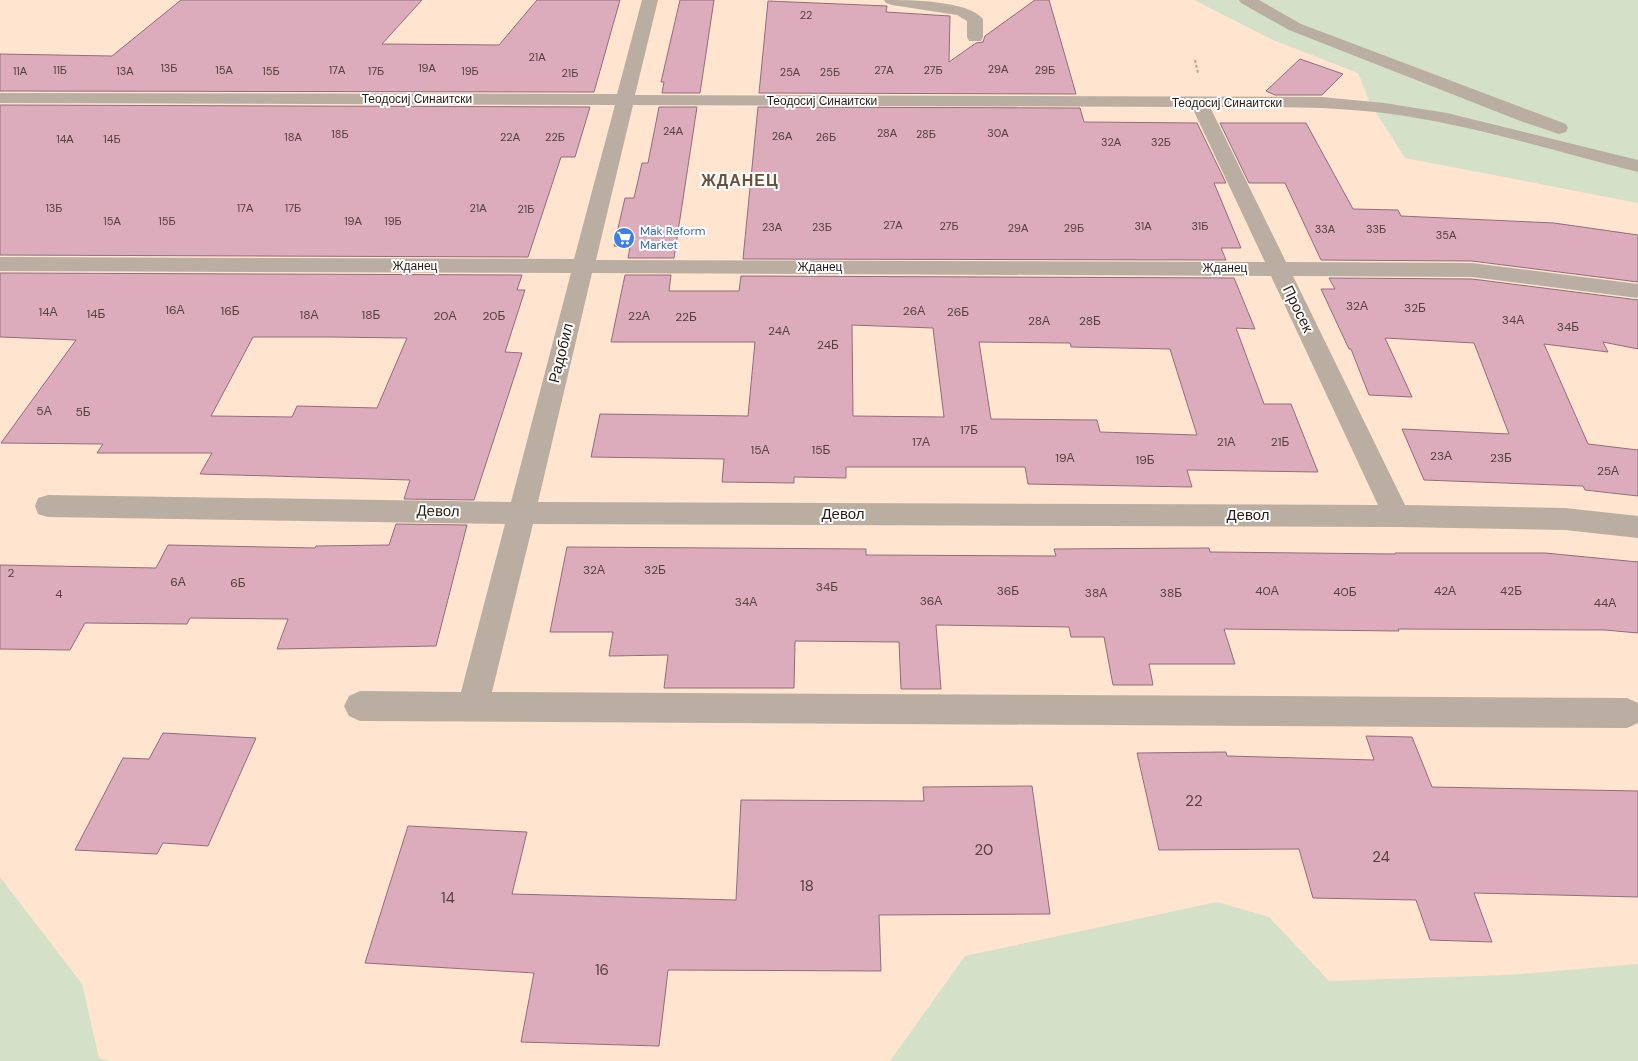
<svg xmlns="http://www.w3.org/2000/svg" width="1638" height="1061" viewBox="0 0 1638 1061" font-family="'DM Sans',sans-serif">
<rect width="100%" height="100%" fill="#ffe4d0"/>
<path fill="#d4e0c7" d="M 1194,0 L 1638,0 L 1638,203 L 1405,158 L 1370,103 L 1358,73 L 1273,40 Z
M 0,877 L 82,984 L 99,1058 L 111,1061 L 0,1061 Z
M 1217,902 L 1269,917 L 1329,981 L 1508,975 L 1638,964 L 1638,1061 L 890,1061 L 965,956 Z"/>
<path fill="#dcacbc" stroke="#926d7a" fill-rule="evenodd" d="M 181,0 L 422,0 L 382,44 L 499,45 L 537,0 L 620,0 L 594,92 L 0,91 L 0,54 L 112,56 Z
M 680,0 L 714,0 L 700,93 L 662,93 L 664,82 L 661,82 Z
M 1035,0 L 1049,0 L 1076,94 L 759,93 L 768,1 L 887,6 L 886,12 L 950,16 L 949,62 L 976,43 L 983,42 L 985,36 Z
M 1300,59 L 1343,74 L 1322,95 L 1275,95 L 1266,91 Z
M 0,105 L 590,107 L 575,157 L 561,157 L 528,257 L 0,255 Z
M 659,107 L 697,107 L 674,258 L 628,258 L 630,247 L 614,246 L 625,198 L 634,198 L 642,163 L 648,163 Z
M 758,107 L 1080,108 L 1084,122 L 1197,123 L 1226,183 L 1214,183 L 1241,248 L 1221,248 L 1226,260 L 743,259 Z
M 1220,123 L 1306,123 L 1353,209 L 1398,210 L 1401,216 L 1554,223 L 1638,235 L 1638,282 L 1472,261 L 1321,260 L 1285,183 L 1249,183 Z
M 0,273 L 522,275 L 517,290 L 525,290 L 505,352 L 522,353 L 474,500 L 404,499 L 410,480 L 200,474 L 212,453 L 97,453 L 103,444 L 1,443 L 76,340 L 0,337 ZM 253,337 L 330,337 L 407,338 L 377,408 L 297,406 L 292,417 L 211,416 Z
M 625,275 L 671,275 L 669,291 L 739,291 L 741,276 L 1234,278 L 1255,329 L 1236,328 L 1264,404 L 1291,404 L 1318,472 L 1187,470 L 1192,487 L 1028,484 L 1025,467 L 846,467 L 846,478 L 794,477 L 794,483 L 722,482 L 724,459 L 591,457 L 600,414 L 748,416 L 755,342 L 611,342 ZM 852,325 L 933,328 L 944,417 L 853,416 ZM 979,342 L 1070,343 L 1071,347 L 1170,349 L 1197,435 L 1100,432 L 1097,420 L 991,419 Z
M 1329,278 L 1472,279 L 1638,300 L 1638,349 L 1603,342 L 1608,352 L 1544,344 L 1588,444 L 1638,450 L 1638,496 L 1585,490 L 1583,486 L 1424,480 L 1402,429 L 1509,434 L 1474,343 L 1385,338 L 1412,397 L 1369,395 L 1351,349 L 1349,349 L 1321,289 L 1335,289 Z
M 396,524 L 467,525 L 436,646 L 277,649 L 288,619 L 190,618 L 187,624 L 85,623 L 70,650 L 0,649 L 0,565 L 156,568 L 168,545 L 315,548 L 316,546 L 389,545 Z
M 567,547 L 866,549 L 866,555 L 1056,556 L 1054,549 L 1209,548 L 1210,552 L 1395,554 L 1395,553 L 1545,553 L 1638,562 L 1638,633 L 1605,630 L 1398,629 L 1399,631 L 1224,629 L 1235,664 L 1149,664 L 1153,685 L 1113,685 L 1104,637 L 1071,637 L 1069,627 L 936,625 L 941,689 L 901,689 L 899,642 L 795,641 L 794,688 L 664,688 L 668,655 L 609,656 L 613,632 L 550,632 Z
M 163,733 L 256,738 L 208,846 L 163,843 L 157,854 L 75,850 L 123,758 L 149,759 Z
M 1366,736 L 1412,737 L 1432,787 L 1638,791 L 1638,897 L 1474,893 L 1492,942 L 1430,940 L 1416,900 L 1313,898 L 1299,849 L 1159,850 L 1137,753 L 1226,752 L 1227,756 L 1374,760 Z
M 1032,786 L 1050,914 L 879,915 L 881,971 L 668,970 L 659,1046 L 521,1042 L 534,973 L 365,963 L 408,826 L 527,832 L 512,894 L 736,900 L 741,800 L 924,801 L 923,787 Z"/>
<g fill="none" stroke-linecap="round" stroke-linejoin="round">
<path stroke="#bca695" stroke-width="2" stroke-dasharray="3 2" stroke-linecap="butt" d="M 1195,60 L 1198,73"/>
<path fill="#b9aea1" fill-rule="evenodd" d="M 642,0 L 658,0 L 635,95 L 1322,97 L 1384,103 L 1447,113 L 1638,160 L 1638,172 C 1554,151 1470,124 1384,113 C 1326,106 1268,107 1210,107 L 1286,262 L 1472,263 L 1638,284 L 1638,298 L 1472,277 L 1293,276 L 1405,505 L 1565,508 L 1638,516 L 1638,538 L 1565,530 L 1397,527 L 533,524 L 492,692 L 1627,698 L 1638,703 L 1638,723 L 1627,728 L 360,721 L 349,716 L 344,706 L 349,696 L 360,691 L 461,692 L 505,524 L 48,517 L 38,514 L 35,506 L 38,498 L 48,495 L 511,502 L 571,273 L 0,271 L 0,257 L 574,259 L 615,105 L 0,103 L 0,93 L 617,94 ZM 633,105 L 1192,107 L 1265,262 L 596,260 ZM 592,273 L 1271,276 L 1378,505 L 538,502 Z
M 884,0 C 908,0 968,0 983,19 L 983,37 L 981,41 L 969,41 L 967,37 L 967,21 L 957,15 L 892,5 L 886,3 Z
M 1239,0 L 1259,0 L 1301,24 L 1566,124 L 1568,128 L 1566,132 L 1559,134 L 1523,122 L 1289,30 L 1241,3 Z"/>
</g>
<defs>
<g id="supermarket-disc" transform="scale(1.125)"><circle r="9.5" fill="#3f7fe0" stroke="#fff"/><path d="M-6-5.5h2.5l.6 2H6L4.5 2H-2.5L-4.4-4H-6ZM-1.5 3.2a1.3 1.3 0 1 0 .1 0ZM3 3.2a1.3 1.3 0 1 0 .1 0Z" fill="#fff"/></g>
</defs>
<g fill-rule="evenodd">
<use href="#supermarket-disc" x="624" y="238"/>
</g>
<g text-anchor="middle" stroke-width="4" stroke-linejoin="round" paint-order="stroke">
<g font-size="11" fill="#55413e">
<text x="806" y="19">22</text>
<text x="537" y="61">21А</text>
<text x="169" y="72">13Б</text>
<text x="427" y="72">19А</text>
<text x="998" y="73">29А</text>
<text x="60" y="74">11Б</text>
<text x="224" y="74">15А</text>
<text x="337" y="74">17А</text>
<text x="884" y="74">27А</text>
<text x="933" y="74">27Б</text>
<text x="1045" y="74">29Б</text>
<text x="20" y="75">11А</text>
<text x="125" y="75">13А</text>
<text x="271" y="75">15Б</text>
<text x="376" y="75">17Б</text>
<text x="470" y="75">19Б</text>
<text x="790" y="76">25А</text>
<text x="830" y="76">25Б</text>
<text x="570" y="77">21Б</text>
<text x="673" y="135">24А</text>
<text x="887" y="137">28А</text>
<text x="998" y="137">30А</text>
<text x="340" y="138">18Б</text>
<text x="926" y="138">28Б</text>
<text x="782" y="140">26А</text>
<text x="293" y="141">18А</text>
<text x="510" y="141">22А</text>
<text x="555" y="141">22Б</text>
<text x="826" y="141">26Б</text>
<text x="65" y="143">14А</text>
<text x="112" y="143">14Б</text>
<text x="1111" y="146">32А</text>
<text x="1161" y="146">32Б</text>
<text x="54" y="212">13Б</text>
<text x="245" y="212">17А</text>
<text x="293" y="212">17Б</text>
<text x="478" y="212">21А</text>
<text x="526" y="213">21Б</text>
<text x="112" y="225">15А</text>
<text x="167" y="225">15Б</text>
<text x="353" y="225">19А</text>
<text x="393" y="225">19Б</text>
<text x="893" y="229">27А</text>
<text x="949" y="230">27Б</text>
<text x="1143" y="230">31А</text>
<text x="1200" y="230">31Б</text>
<text x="772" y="231">23А</text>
<text x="822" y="231">23Б</text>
<text x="1018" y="232">29А</text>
<text x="1074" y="232">29Б</text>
<text x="1325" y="233">33А</text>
<text x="1376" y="233">33Б</text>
<text x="1446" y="239">35А</text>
</g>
<g font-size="12" fill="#281d14" stroke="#fff">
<text x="417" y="103">Теодосиј Синаитски</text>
<text x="822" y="105">Теодосиј Синаитски</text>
<text x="1227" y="107">Теодосиј Синаитски</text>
<text x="415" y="270">Жданец</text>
<text x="820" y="271">Жданец</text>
<text x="1225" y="272">Жданец</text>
</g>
<g font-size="12" fill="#366cbe" stroke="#fff" text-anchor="start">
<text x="640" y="235">Mak Reform<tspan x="640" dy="14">Market</tspan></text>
</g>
<g font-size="12" fill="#55413e">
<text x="1357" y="310">32А</text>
<text x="1415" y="312">32Б</text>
<text x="175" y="314">16А</text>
<text x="230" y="315">16Б</text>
<text x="914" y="315">26А</text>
<text x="48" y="316">14А</text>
<text x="958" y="316">26Б</text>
<text x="96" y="318">14Б</text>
<text x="309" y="319">18А</text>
<text x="371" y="319">18Б</text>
<text x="445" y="320">20А</text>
<text x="494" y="320">20Б</text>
<text x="639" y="320">22А</text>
<text x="686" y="321">22Б</text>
<text x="1513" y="324">34А</text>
<text x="1039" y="325">28А</text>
<text x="1090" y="325">28Б</text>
<text x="1568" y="331">34Б</text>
<text x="779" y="335">24А</text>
<text x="828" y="349">24Б</text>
<text x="44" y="415">5А</text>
<text x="83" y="416">5Б</text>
<text x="969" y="434">17Б</text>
<text x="921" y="446">17А</text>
<text x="1226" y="446">21А</text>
<text x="1280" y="446">21Б</text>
<text x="760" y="454">15А</text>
<text x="821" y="454">15Б</text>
<text x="1441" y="460">23А</text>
<text x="1065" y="462">19А</text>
<text x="1501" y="462">23Б</text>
<text x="1145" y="464">19Б</text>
<text x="1608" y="475">25А</text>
<text x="594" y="574">32А</text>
<text x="655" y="574">32Б</text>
<text x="11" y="577">2</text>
<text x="178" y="586">6А</text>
<text x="238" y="587">6Б</text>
<text x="827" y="591">34Б</text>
<text x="1008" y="595">36Б</text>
<text x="1267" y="595">40А</text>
<text x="1445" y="595">42А</text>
<text x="1511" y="595">42Б</text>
<text x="1345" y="596">40Б</text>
<text x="1096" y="597">38А</text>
<text x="1171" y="597">38Б</text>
<text x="59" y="598">4</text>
<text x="931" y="605">36А</text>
<text x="746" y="606">34А</text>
<text x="1605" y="607">44А</text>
</g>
<g font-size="15" fill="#281d14" stroke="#fff">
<text transform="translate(1298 309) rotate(64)" y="5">Просек</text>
<text transform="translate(561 353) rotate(-76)" y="5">Радобил</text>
<text transform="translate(438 511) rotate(1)" y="5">Девол</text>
<text x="843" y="519">Девол</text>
<text x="1248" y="520">Девол</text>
</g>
<g font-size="15" fill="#55413e">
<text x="1194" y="806">22</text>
<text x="984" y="855">20</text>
<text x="1381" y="862">24</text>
<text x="807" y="891">18</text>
<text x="448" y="903">14</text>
<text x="602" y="975">16</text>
</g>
<g font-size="16" font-weight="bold" letter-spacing="1" fill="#6b503b" stroke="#fff">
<text x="740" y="186">ЖДАНЕЦ</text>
</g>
</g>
</svg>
